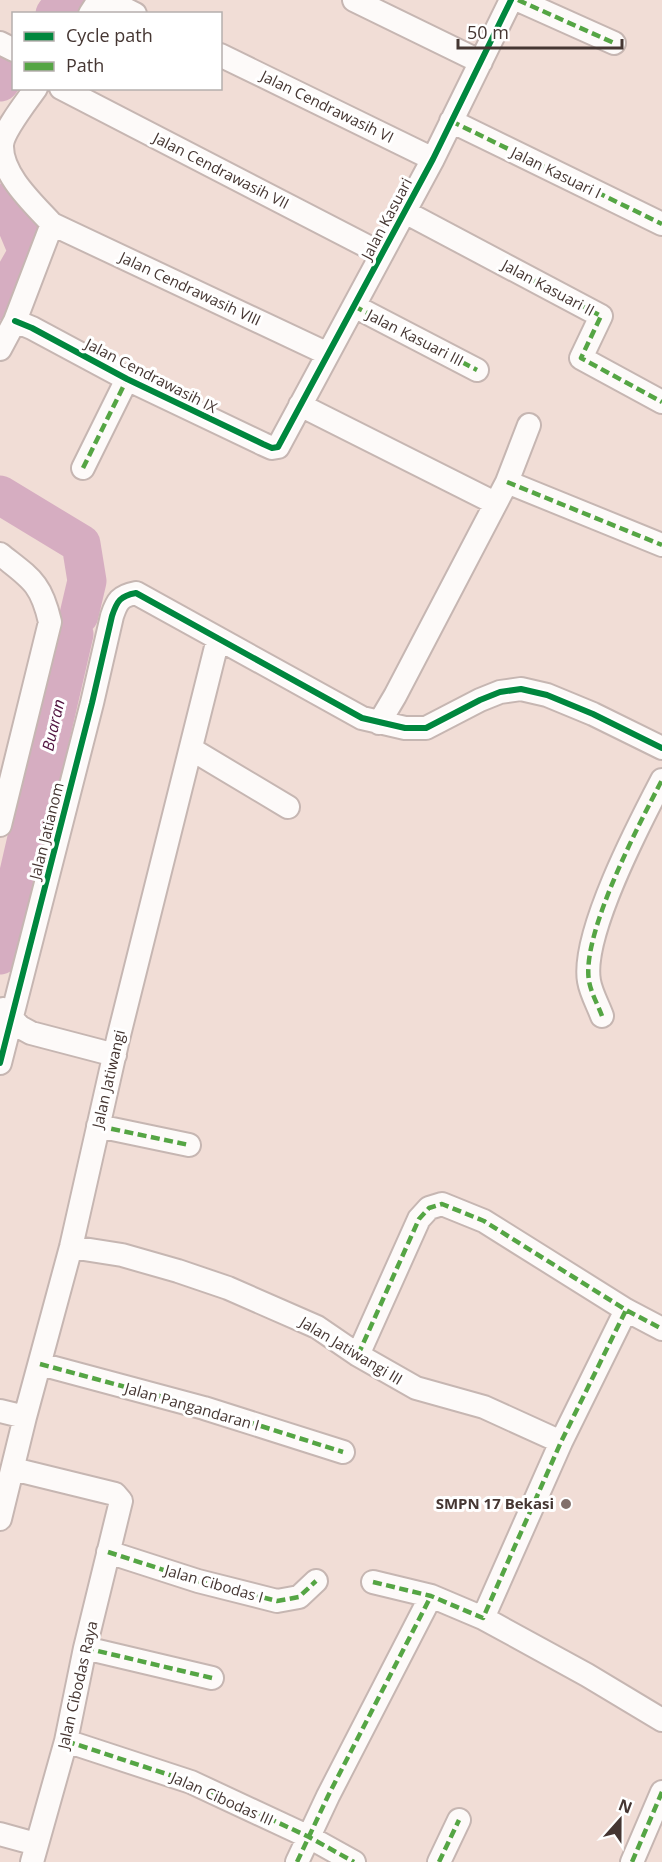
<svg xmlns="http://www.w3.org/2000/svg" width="662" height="1862" viewBox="0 0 662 1862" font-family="'Open Sans',sans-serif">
<rect width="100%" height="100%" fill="#f1ddd6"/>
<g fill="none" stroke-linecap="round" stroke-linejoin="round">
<path stroke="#d6adc1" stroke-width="39" d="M 55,14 L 66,0
M 0,82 L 14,62
M 0,203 L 17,226 L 28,252 L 0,301
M 0,495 L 81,544 L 87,581 L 79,615
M 0,955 L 74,634"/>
<g stroke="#c6b6b2" stroke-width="26">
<path id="minor" d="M 107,0 L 135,14
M 354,0 L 481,62
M 518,0 L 614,43
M 90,14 L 99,0
M 0,43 L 14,50
M 220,55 L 433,159
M 36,88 C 27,101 3,131 2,145 C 1,175 34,204 52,224 L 328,354
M 61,88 L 382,254
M 451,121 L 662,224
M 405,212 L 601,316 L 581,358 L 662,402
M 354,306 L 477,370
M 15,321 L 32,328 L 127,379 L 263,444 L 272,448 L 278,447 L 433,159 L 511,0
M 0,349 L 15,321 L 52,224
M 300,405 L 495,503
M 83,468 L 127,379
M 507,482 L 662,545
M 0,554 C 30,578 41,582 50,622 L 0,825
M 379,723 L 395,696 L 507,482 L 529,425
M 191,749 L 288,807
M 3,1009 L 20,1027 L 31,1033 L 115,1055
M 602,1016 C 598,1005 591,993 589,981 C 581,935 639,824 662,780
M 0,1063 L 92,703 L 112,616 C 117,601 120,596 136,593 L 362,718 L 405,728 L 426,728 L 480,700 L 500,692 L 521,689 L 547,695 L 593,714 L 662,748
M 98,1126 L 189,1145
M 71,1247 L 122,1255 L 178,1271 L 228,1288 L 317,1327 L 358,1355 L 416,1388 L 484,1407 L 561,1442
M 358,1355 L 419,1219 L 429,1208 L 442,1204 L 484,1221 L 626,1310 L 662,1329
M 40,1364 L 204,1408 L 343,1452
M 0,1411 L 25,1417
M 13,1469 L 115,1494 L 121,1501 L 85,1648 L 66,1741 L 32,1862
M 0,1519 L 25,1417 L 71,1247 L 118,1039 L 218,639
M 108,1552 L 198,1581 L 277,1601 L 299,1597 L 316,1581
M 373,1582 L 431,1596 L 483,1618 L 587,1675 L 662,1720
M 483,1618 L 561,1442 L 626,1310
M 85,1648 L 212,1678
M 66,1741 L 191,1782 L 309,1837 L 354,1862
M 0,1834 L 36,1844
M 297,1862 L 328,1796 L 431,1596
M 439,1862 L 459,1820
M 632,1862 L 662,1792"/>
</g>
<use href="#minor" stroke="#fdfaf9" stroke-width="22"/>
<path stroke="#55a544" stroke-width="4.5" stroke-dasharray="9 4.5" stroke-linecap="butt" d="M 518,0 L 614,43
M 451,121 L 662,224
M 531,279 L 601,316 L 581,358 L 662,402
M 354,306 L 477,370
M 83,468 L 127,379
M 507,482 L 662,545
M 602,1016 C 598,1005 591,993 589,981 C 581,935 639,824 662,780
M 98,1126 L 189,1145
M 358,1355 L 419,1219 L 429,1208 L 442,1204 L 484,1221 L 626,1310 L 662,1329
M 40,1364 L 204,1408 L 343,1452
M 108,1552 L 198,1581 L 277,1601 L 299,1597 L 316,1581
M 373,1582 L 431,1596 L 483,1618 L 561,1442 L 626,1310
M 85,1648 L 212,1678
M 66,1741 L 191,1782 L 309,1837 L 354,1862
M 297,1862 L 328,1796 L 431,1596
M 439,1862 L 459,1820
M 632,1862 L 662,1792"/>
<g stroke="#fff" stroke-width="10">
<path id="cycleway" d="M 15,321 L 32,328 L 127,379 L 263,444 L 272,448 L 278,447 L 433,159 L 511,0
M 0,1063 L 92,703 L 112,616 C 117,601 120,596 136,593 L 362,718 L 405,728 L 426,728 L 480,700 L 500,692 L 521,689 L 547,695 L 593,714 L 662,748"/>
</g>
<use href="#cycleway" stroke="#00873e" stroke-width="6"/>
</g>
<circle fill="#81706b" stroke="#fff" stroke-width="2" cx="566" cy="1504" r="6"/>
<g text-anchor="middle" stroke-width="6" stroke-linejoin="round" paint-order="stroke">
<g font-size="15" fill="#453632" stroke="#fff">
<text transform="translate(327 107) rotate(26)" y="5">Jalan Cendrawasih VI</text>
<text transform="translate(221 171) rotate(27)" y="5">Jalan Cendrawasih VII</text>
<text transform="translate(556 173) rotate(26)" y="5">Jalan Kasuari I</text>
<text transform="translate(387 219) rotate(-62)" y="5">Jalan Kasuari</text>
<text transform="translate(548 288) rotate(28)" y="5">Jalan Kasuari II</text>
<text transform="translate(190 289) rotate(25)" y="5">Jalan Cendrawasih VIII</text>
<text transform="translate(415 338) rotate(27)" y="5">Jalan Kasuari III</text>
<text transform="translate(151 376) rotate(27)" y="5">Jalan Cendrawasih IX</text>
<text transform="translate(47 831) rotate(-76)" y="5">Jalan Jatianom</text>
<text transform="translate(109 1079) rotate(-77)" y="5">Jalan Jatiwangi</text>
<text transform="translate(351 1351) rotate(31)" y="5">Jalan Jatiwangi III</text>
<text transform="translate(192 1407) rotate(16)" y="5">Jalan Pangandaran I</text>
<text transform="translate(214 1584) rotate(16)" y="5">Jalan Cibodas I</text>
<text transform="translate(78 1685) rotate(-77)" y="5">Jalan Cibodas Raya</text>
<text transform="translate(222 1799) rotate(24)" y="5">Jalan Cibodas III</text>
</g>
<g font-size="15" font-weight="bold" fill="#453632" stroke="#fff" text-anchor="end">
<text x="554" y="1509">SMPN 17 Bekasi</text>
</g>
<g font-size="16" font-style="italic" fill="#50133f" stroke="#fff">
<text transform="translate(53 725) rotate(-77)" y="6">Buaran</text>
</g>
</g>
<rect x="12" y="12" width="210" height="78" fill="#ffffff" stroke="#b5afad" stroke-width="1.5"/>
<rect x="24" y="32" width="30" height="9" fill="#00873e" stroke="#b5afad" stroke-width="1.5"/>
<text x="66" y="42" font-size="18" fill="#453632">Cycle path</text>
<rect x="24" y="62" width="30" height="9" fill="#55a544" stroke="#b5afad" stroke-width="1.5"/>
<text x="66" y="72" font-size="18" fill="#453632">Path</text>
<g transform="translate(620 1820) rotate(21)" stroke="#ffffff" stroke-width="4.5" paint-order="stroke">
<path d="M0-4.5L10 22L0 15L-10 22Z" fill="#453632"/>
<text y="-9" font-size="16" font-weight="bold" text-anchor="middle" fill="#453632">N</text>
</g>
<path d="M458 39v9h164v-9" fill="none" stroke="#453632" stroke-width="3"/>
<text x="467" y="39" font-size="18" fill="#453632" stroke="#ffffff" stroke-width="4.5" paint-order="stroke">50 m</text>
</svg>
